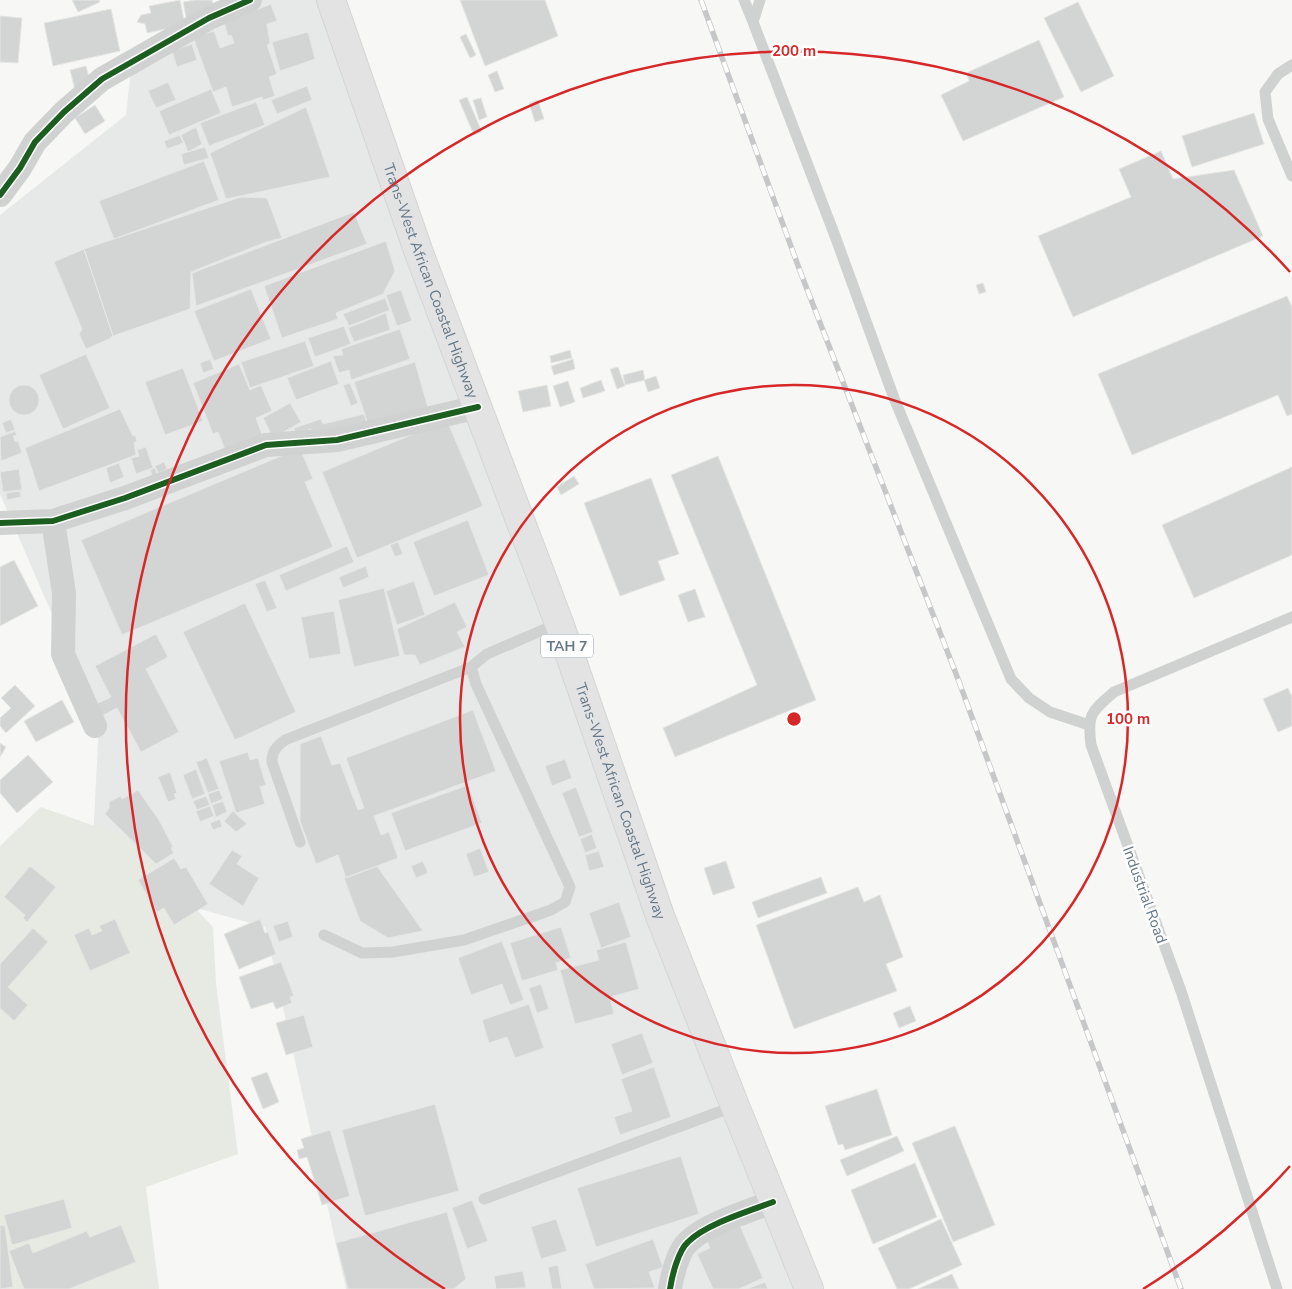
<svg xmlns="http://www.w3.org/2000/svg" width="1292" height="1289" viewBox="0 0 1292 1289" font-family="'Nunito Sans',sans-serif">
<rect width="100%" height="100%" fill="#f7f7f5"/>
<path fill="#e7e8e8" d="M 262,0 L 326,0 L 698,998 L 819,1289 L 346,1289 L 265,927 L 91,879 L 99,723 L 0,494 L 0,215 L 126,115 L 131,69 Z"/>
<path fill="#e6eae3" d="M 41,807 L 128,838 L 213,927 L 216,983 L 238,1154 L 146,1187 L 159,1289 L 0,1289 L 0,846 Z"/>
<path fill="#d3d4d4" stroke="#e6e6e5" d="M 72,0 L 99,0 L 100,2 L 78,12 Z
M 180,0 L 185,25 L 147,33 L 145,24 L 137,22 L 141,15 L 151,13 L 149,6 Z
M 195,0 L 212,0 L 214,10 L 187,22 L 183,2 Z
M 460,0 L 545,0 L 558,36 L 485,66 Z
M 1078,2 L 1114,76 L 1081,92 L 1044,18 Z
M 271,4 L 277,21 L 267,24 L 270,44 L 267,45 L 277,74 L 269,77 L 275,96 L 263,100 L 262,97 L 232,107 L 226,87 L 213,92 L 193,37 L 214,31 L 220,48 L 234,43 L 231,35 L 228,36 L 224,22 Z
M 111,9 L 120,51 L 53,66 L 44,23 Z
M 0,16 L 22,18 L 18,63 L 0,62 Z
M 308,32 L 315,59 L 280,71 L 272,42 Z
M 466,34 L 476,55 L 470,58 L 460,37 Z
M 1039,40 L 1064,97 L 963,141 L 941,95 L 969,81 L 966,73 Z
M 192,44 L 197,60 L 177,67 L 172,51 Z
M 86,66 L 91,85 L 75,90 L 70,70 Z
M 497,71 L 504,89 L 495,92 L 488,75 Z
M 168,82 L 176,100 L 156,108 L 148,91 Z
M 307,86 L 312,100 L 277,114 L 271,100 Z
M 211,89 L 221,113 L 169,135 L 159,111 Z
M 467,97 L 482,132 L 474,135 L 459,100 Z
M 481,98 L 487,117 L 479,120 L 473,100 Z
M 538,100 L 544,119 L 535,122 L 529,103 Z
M 256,102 L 265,125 L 209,146 L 200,123 Z
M 95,105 L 105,121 L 85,134 L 75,118 Z
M 306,107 L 330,177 L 226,199 L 210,153 Z
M 1254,113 L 1264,144 L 1192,167 L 1182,136 Z
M 196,127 L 202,144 L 188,152 L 181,135 Z
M 180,135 L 183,143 L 167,149 L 164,141 Z
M 205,147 L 209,158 L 184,165 L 181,154 Z
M 1161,151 L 1173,179 L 1234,170 L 1263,236 L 1073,317 L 1038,236 L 1131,197 L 1119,169 Z
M 204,161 L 219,200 L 114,239 L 99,201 Z
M 241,197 L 267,198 L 282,238 L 266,242 L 191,272 L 190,309 L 113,336 L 84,249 Z
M 354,212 L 367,244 L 196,306 L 192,273 Z
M 386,241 L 395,271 L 383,294 L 336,313 L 338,319 L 282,338 L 264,286 Z
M 84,249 L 113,336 L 109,339 L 86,349 L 79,334 L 82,329 L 54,262 Z
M 983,283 L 986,292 L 979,294 L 976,285 Z
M 251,289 L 271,339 L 214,361 L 194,311 Z
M 401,290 L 412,321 L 397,326 L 386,295 Z
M 1287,296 L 1292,307 L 1292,414 L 1287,416 L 1278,395 L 1132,455 L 1098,374 Z
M 385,298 L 390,310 L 349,326 L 343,314 Z
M 386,313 L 390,330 L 354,342 L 348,328 Z
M 344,326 L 351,344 L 315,357 L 308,338 Z
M 400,329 L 410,359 L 351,380 L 349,370 L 339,373 L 333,356 L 343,355 L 341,349 Z
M 305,341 L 314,366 L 250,388 L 241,362 Z
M 570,350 L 572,358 L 551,363 L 550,356 Z
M 86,354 L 110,408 L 63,429 L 39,375 Z
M 210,359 L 214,369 L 203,373 L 200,363 Z
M 573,359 L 575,369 L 554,375 L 551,366 Z
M 331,361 L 339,384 L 296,400 L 287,378 Z
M 415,362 L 429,411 L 369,427 L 354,382 Z
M 239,364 L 250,390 L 261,385 L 272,411 L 256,418 L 263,437 L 226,452 L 218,432 L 213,434 L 193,383 Z
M 618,367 L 625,386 L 617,389 L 610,369 Z
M 183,368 L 203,421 L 165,435 L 145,382 Z
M 643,370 L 645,380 L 625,385 L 623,375 Z
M 656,376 L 660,388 L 648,392 L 644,380 Z
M 601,380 L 605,391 L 583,398 L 580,388 Z
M 568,381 L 575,402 L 560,407 L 553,386 Z
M 350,383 L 358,403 L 351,406 L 343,385 Z
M 547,385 L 551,406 L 523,412 L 518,391 Z
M9 400a15 15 0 1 1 30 0a15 15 0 1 1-30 0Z
M 290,403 L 301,422 L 273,438 L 263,418 Z
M 120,409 L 133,436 L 135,435 L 137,441 L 134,443 L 136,455 L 39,491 L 25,448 Z
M 364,414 L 368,426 L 314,438 L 311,429 L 296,434 L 294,428 L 321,419 L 323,424 Z
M 11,419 L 15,430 L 6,433 L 2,423 Z
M 447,420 L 483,506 L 357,558 L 322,472 Z
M 15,431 L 17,435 L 13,436 L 15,441 L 18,441 L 22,453 L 1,461 L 0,437 Z
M 146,447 L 153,468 L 136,474 L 131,458 L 139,456 L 137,450 Z
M 300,448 L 313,479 L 305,482 L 333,547 L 122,635 L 81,540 Z
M 718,456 L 816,700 L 675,757 L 663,728 L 757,685 L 671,475 Z
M 164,462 L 167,469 L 158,473 L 155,466 Z
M 119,463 L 124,477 L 110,483 L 106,468 Z
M 1292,467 L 1292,555 L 1194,598 L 1162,525 Z
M 155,468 L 158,476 L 153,477 L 150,470 Z
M 19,469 L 22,490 L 3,492 L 0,472 Z
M 574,476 L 579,484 L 561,495 L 557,487 Z
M 651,478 L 679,554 L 658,561 L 665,580 L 620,596 L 584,503 Z
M 20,491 L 21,497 L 7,500 L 6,493 Z
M 468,520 L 489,575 L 434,596 L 413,542 Z
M 398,542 L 403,554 L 395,557 L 390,545 Z
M 347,546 L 354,562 L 286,591 L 279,575 Z
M 14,560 L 38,606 L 0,626 L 0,567 Z
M 366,566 L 369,577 L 343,588 L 339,577 Z
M 265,580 L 277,608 L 267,612 L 255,584 Z
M 414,581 L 425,615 L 397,625 L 386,591 Z
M 384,588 L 400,656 L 354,667 L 338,600 Z
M 695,589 L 705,617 L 688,622 L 678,595 Z
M 455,602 L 467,627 L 457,632 L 465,647 L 420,665 L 415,655 L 404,655 L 397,629 Z
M 245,603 L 296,712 L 235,740 L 183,632 Z
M 334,611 L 341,654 L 309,659 L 301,617 Z
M 156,634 L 168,657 L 146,669 L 179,732 L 141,752 L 117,708 L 100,717 L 94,705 L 111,697 L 95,666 Z
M 15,685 L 35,706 L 6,733 L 0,726 L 0,718 L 11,708 L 1,698 Z
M 1288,688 L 1292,697 L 1292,726 L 1278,732 L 1263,699 Z
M 62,700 L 74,722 L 36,742 L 24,721 Z
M 473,710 L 496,771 L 374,816 L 381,835 L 389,832 L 398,858 L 346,878 L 338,855 L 316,864 L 300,821 L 300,744 L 321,736 L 332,765 L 340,763 L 358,810 L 364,808 L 346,758 Z
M 0,743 L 6,747 L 0,757 Z
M 248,752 L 250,760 L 258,758 L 266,785 L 260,787 L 265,804 L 236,813 L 219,761 Z
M 28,755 L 53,782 L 17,813 L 0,793 L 0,780 Z
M 207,758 L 219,789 L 208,793 L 196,762 Z
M 565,759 L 572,778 L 552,786 L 545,766 Z
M 196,769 L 205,794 L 192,799 L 183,775 Z
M 170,772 L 177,793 L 174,794 L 176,799 L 168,802 L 158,777 Z
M 468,785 L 482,823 L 405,851 L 391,813 Z
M 576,787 L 593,832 L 579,837 L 562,793 Z
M 138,790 L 159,820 L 173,847 L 171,848 L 174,853 L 156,864 L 105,814 L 109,808 L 109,802 L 121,796 L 122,799 Z
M 219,790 L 223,799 L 211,804 L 208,794 Z
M 206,796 L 210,805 L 197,810 L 193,801 Z
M 223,801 L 227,812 L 216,817 L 212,805 Z
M 210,806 L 214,816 L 200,822 L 196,811 Z
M 233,811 L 247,824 L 236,832 L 224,821 Z
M 220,819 L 222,827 L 213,830 L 210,823 Z
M 592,834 L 597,848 L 585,853 L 580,839 Z
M 480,848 L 489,872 L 474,877 L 466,854 Z
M 232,850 L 242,856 L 237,864 L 259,878 L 243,906 L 209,884 Z
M 599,851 L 604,867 L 589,871 L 585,855 Z
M 174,858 L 181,869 L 186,867 L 208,904 L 174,925 L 164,908 L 157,912 L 138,880 Z
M 423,861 L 428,873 L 416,878 L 411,866 Z
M 726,861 L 735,888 L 713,895 L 704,868 Z
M 30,866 L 56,887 L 27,922 L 23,918 L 25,915 L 4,897 Z
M 377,866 L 423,931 L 388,938 L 360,921 L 344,878 Z
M 821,877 L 827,893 L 758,918 L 752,902 Z
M 858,887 L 864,902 L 880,895 L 903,957 L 886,964 L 897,991 L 794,1029 L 756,925 Z
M 619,902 L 631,937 L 601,948 L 589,913 Z
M 115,919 L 130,953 L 90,971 L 74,935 L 89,928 L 92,935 L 102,931 L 99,926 Z
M 260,919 L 265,933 L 268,932 L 276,954 L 239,969 L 224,934 Z
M 288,921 L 293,937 L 279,942 L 273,926 Z
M 561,927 L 571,958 L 556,963 L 558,970 L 522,981 L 510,943 Z
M 33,928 L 48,942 L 8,987 L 28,1005 L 14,1021 L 0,1008 L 0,964 Z
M 502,941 L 524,1000 L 510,1005 L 502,984 L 471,995 L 458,958 Z
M 626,942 L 639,989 L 610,997 L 614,1014 L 575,1024 L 560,970 L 599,960 L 596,950 Z
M 281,962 L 294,996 L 290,997 L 292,1003 L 276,1009 L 273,1002 L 251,1009 L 239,977 Z
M 541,984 L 549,1009 L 537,1013 L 529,988 Z
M 529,1004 L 544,1048 L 515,1058 L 507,1037 L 489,1043 L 482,1020 Z
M 910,1006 L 916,1021 L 899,1028 L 893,1013 Z
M 304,1015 L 313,1047 L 286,1055 L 276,1023 Z
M 642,1033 L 653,1063 L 622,1075 L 611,1044 Z
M 654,1067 L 671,1117 L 620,1135 L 614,1117 L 632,1111 L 621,1079 Z
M 267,1072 L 279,1102 L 263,1109 L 251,1078 Z
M 877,1089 L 892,1135 L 845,1150 L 843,1144 L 838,1145 L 825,1106 Z
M 435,1104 L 459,1191 L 365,1216 L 342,1130 Z
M 955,1126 L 995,1225 L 953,1242 L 912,1143 Z
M 330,1130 L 350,1196 L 322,1205 L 307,1157 L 299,1159 L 297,1150 L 304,1148 L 301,1139 Z
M 897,1136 L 904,1151 L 847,1176 L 840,1160 Z
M 681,1156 L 699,1214 L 596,1247 L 577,1188 Z
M 915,1163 L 937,1217 L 873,1244 L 851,1190 Z
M 64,1199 L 72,1228 L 12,1245 L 4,1215 Z
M 472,1200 L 488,1241 L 467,1249 L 452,1208 Z
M 447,1212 L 466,1279 L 454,1289 L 348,1289 L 336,1243 Z
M 556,1219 L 567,1251 L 541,1259 L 531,1227 Z
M 941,1219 L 962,1265 L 909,1289 L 897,1289 L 878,1248 Z
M 739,1223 L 763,1278 L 739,1289 L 713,1289 L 697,1254 L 710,1248 L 706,1238 Z
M 0,1225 L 5,1226 L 13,1287 L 0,1289 Z
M 121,1225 L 136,1262 L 69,1289 L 24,1289 L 9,1251 L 29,1243 L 33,1253 L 87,1231 L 90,1237 Z
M 653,1239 L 663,1267 L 649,1272 L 655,1288 L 594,1289 L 585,1264 Z
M 558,1265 L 562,1289 L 552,1289 L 548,1267 Z
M 523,1271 L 526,1288 L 496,1289 L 494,1276 Z
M 952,1274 L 959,1289 L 918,1289 Z
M 765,1282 L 768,1289 L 747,1289 Z"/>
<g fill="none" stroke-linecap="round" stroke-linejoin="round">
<g stroke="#d4d5d5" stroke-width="30">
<g id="highway">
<path id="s1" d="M 331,0 L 419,253 L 559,623 L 660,916 L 735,1106 L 809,1289"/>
</g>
</g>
<path stroke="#d0d2d2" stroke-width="11" d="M 744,0 L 753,22
M 760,0 L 753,22 L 835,236 L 894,398 L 1011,679 L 1029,698 L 1050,712 L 1089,725
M 1292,65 L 1278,74 L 1265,92 L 1268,119 L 1292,176
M 300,842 L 272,762 C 272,751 276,747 285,740 L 471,667
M 324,935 L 362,953 L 393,952 L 464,940 L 551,910 L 565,902 L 570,887 L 476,684 L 471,667 L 487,654 L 559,623
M 484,1199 L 735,1106
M 1277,1289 L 1181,991 L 1091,745 C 1087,714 1091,712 1114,692 L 1292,617"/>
<path stroke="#d0d2d2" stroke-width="24" d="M 0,195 L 20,168 L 35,142 L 64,112 L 102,79 L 209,18 L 250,0
M 53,521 L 64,593 L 63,654 L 95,726
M 0,523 L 53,521 L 125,498 L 266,445 L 337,440 L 478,407
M 670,1289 C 672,1276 678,1251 688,1242 C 706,1224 749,1211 773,1202"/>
<use href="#highway" stroke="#e3e3e3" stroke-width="28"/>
<g stroke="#c6c7c8" stroke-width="5.5">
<path id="rail" d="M 701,0 L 800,271 L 958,679 L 1181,1289"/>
</g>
<use href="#rail" stroke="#fff" stroke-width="4" stroke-dasharray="11" stroke-linecap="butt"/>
<g stroke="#fff" stroke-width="9">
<path id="cycleway" d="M 0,195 L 20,168 L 35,142 L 64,112 L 102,79 L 209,18 L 250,0
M 0,523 L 53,521 L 125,498 L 266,445 L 337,440 L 478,407
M 670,1289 C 672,1276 678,1251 688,1242 C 706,1224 749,1211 773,1202"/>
</g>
<use href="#cycleway" stroke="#1b5e20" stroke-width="6"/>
</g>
<g fill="none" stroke="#d62828" stroke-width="2.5">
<circle cx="794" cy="719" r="334"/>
<path d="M1290 1166A668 668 0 0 1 1143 1289M445 1289A668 668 0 1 1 1290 272"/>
</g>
<g text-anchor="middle" stroke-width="5" stroke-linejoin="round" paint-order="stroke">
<rect fill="#fff" stroke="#92a0ac" stroke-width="1" x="541" y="634.5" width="52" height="23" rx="4"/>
<g font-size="14" font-weight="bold" fill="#647888">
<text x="567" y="651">TAH 7</text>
</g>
<g font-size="15" fill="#647888" stroke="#fff">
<text dy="5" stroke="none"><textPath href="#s1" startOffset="298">Trans-West African Coastal Highway</textPath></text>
<text dy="5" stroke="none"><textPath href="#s1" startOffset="852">Trans-West African Coastal Highway</textPath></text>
<text transform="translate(1145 895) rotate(70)" y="5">Industrial Road</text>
</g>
</g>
<circle cx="794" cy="719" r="8" fill="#d62828" stroke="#fff" stroke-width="2.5"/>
<g font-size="15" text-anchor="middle" font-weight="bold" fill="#d62828" stroke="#fff" stroke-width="5" stroke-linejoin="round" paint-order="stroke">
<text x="794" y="56">200 m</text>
<text x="1128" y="724">100 m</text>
</g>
</svg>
